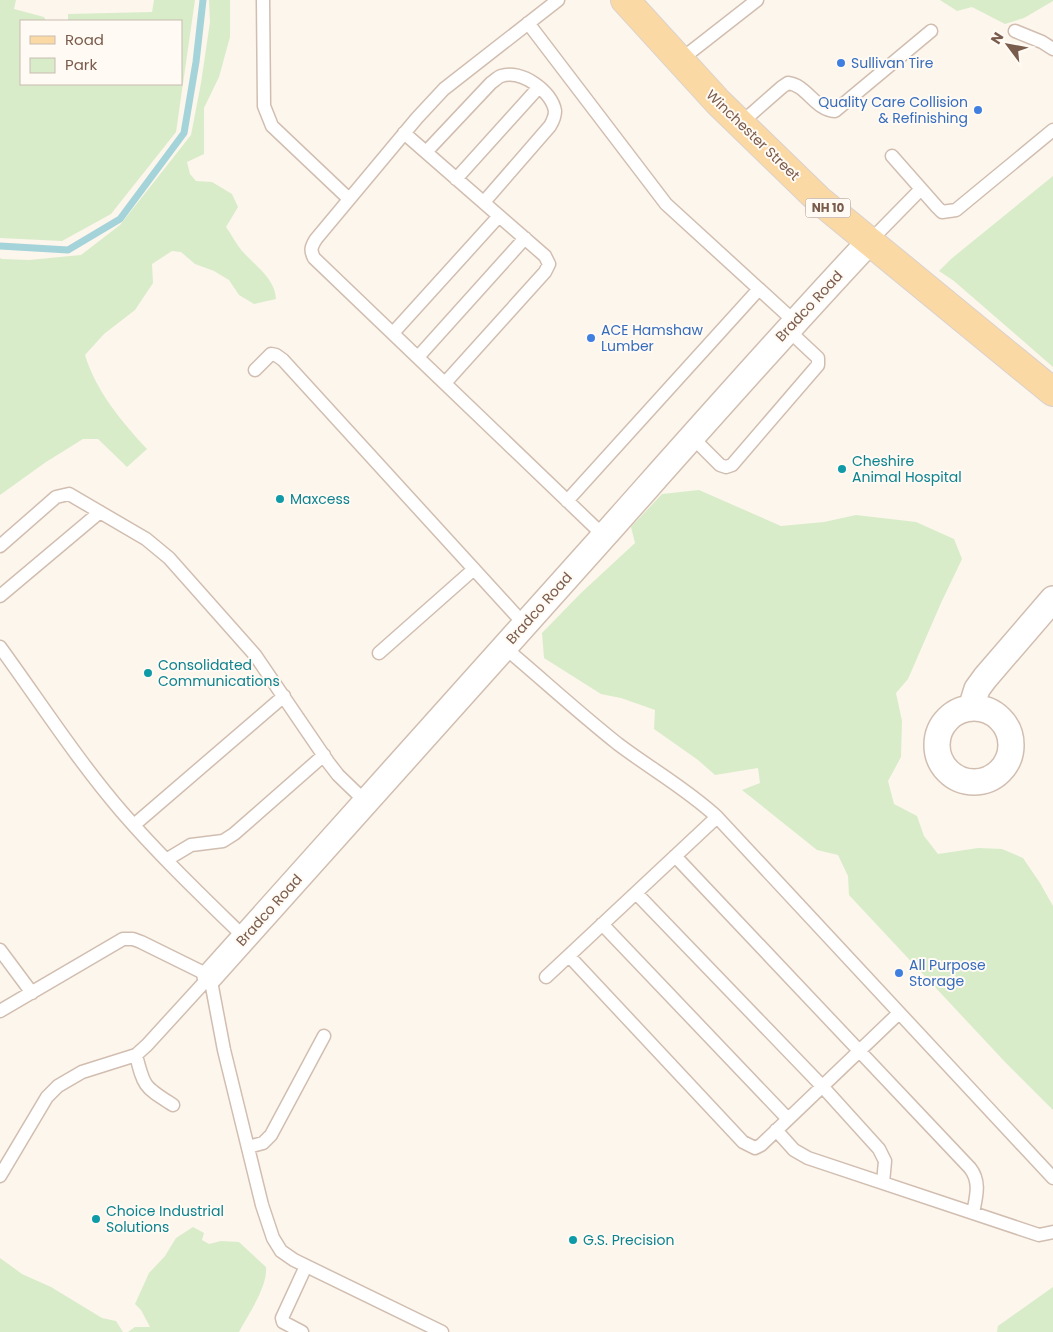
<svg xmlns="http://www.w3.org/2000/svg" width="1053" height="1332" viewBox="0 0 1053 1332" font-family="Poppins,sans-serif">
<rect width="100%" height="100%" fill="#fdf6ec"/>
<path fill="#d8ecc9" d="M 0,0 L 16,0 L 14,9 L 44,17 L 46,21 L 21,21 L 21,84 L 181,84 L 181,21 L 68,21 L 68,14 L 152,12 L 154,0 L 195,0 L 176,132 L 111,214 L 62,241 L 0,238 Z
M 209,0 L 230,0 L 230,37 L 219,77 L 204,108 L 204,154 L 187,162 L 190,174 L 196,181 L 212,182 L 232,194 L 238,207 L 226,227 C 232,235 237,246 244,253 C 257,267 275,279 276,299 L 254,304 L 239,295 L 229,280 L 214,271 L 195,264 L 181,252 L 172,251 L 152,264 L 153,283 L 135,310 L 104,334 L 85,355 C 96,391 121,421 147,449 L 127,467 L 98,439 L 83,439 L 46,462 L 0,495 L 0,258 L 2,259 L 29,260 L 81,255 L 120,225 L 191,135 L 201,83 L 210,22 Z
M 940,0 L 1053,0 L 1053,1 L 1024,18 L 1005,24 L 972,7 L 957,11 Z
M 1053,176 L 1053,367 L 954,281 L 939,271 L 951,259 Z
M 699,490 L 781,526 L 824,522 L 856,515 L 916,522 L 954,539 L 962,559 L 941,603 L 908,679 L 896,693 L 902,721 L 901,757 L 888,781 L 894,804 L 917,816 L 924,836 L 938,854 L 978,848 L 1002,849 L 1023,858 L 1040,883 L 1053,906 L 1053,1110 L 1005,1062 L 849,895 L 848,876 L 838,855 L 817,850 L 742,790 L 760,783 L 758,768 L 715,775 L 698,760 L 654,729 L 655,710 L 621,698 L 601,694 L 544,658 L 542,633 L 581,593 L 635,543 L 631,527 L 662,494 Z
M 193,1227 L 204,1233 L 202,1240 L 209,1244 L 221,1241 L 239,1242 L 266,1267 C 268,1286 248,1315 239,1332 L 128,1332 L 135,1327 L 150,1327 L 141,1310 L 135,1304 L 149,1273 L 165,1256 L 176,1238 Z
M 0,1258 L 22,1274 L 51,1287 L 102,1318 L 116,1321 L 123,1332 L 0,1332 Z
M 1053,1287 L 1053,1332 L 997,1332 L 998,1326 Z"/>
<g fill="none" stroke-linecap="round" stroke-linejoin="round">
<path stroke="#a5d3da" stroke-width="7" d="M 0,246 L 68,250 L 120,219 L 184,133 L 196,62 L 203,0"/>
<g stroke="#d1beb0" stroke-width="15">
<path id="service" d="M 263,0 L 264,106 L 272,126 L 349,199
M 558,0 L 444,89 L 417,118 L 316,239 C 311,247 310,250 314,258 L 604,536
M 528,23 L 666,204 L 794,321
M 1015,31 L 1042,42 L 1053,49
M 679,61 L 757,0
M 740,124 L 782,87 L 788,83 C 807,85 815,110 835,111 L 931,31
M 404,133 L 545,256 L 549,264 L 545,272 L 445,383
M 426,152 L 491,83 C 494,81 498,77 501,76 C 521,69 552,91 555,111 C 555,117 553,121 550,126 L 484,202
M 892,156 L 937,207 L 942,212 L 956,210 L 1053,130
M 456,179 L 539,87
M 870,241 L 921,189
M 393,333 L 499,216
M 418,357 L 525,238
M 255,370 L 271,354 L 276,355 L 283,360 L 524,624
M 691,436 L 720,465 L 726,467 L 732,465 L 818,365 L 818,358 L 787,329
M 567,501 L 759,289
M 0,546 L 56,497 L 69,494 L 146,539 L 169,558 L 255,655 L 328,762 L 338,775 L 366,802
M 0,596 L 100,512
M 0,647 C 40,702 78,761 122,812 C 161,857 203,897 245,938
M 504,647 C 542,679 579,713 618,744 C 651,769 687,789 717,817 L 1053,1178
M 379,653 L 474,569
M 134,825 L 284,696
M 675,856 L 970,1168 C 981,1182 976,1197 973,1213
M 166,860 L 191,845 L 223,841 L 234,834 L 324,755
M 636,893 L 822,1086 L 879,1149 L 885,1161 L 883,1183
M 602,924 L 788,1119
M 0,950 L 32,993
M 569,956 L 743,1142 L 755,1148 L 761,1145 L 899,1013
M 210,976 L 224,1050 L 262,1205 L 273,1238 L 281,1251 L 294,1260 L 442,1332
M 546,977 L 717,817
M 0,1011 L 123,939 L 133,939 L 141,942 L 210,976
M 136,1055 C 144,1088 145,1087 173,1105
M 776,1130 L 794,1150 L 808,1158 L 1039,1235 L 1053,1232
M 248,1147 L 263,1143 L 271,1135 L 324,1036
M 0,1176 L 47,1097 L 58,1086 L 82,1072 L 136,1055 L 147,1045 L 210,976
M 302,1332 L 283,1322 L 282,1318 L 306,1266"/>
</g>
<g stroke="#d1beb0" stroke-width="28">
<path id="minor" d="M 971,708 L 977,689 L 985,678 L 1053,599
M937 745a37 37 0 1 1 74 0a37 37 0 1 1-74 0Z
M 210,976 C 342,830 473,683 604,536 C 692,437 779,338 870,241"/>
</g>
<g stroke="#dad1cd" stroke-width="30">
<path id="primary" d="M 625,0 L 718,102 L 819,200 L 1053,392"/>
</g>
<use href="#service" stroke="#fff" stroke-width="12"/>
<use href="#minor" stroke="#fff" stroke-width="25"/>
<use href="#primary" stroke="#fbd9a5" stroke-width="28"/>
</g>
<g fill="#3f7fe0" stroke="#fffaf3" stroke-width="2">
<circle cx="841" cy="63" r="5"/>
<circle cx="978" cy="110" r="5"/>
<circle cx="591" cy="338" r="5"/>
<circle cx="899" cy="973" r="5"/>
</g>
<g fill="#0f9aa8" stroke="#fffaf3" stroke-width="2">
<circle cx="842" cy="469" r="5"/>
<circle cx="280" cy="499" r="5"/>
<circle cx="148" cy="673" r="5"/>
<circle cx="96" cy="1219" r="5"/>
<circle cx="573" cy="1240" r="5"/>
</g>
<g text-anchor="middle" stroke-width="4" stroke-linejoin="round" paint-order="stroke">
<rect fill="#fffaf3" stroke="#a28b7f" stroke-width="1" x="805.5" y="198.5" width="45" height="19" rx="4"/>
<g font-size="12" font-weight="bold" fill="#7a5c4d">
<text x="828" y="212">NH 10</text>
</g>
<g font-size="14" fill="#366cbe" stroke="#fffaf3" text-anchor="start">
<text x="851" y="68">Sullivan Tire</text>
<text x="968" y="107" text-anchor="end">Quality Care Collision<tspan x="968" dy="16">&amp; Refinishing</tspan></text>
<text x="601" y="335">ACE Hamshaw<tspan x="601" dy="16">Lumber</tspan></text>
<text x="909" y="970">All Purpose<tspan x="909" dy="16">Storage</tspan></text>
</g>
<g font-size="14" fill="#7a5c4d" stroke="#fffaf3">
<text transform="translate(753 135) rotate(44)" y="5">Winchester Street</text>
<text transform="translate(809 306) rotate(-47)" y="5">Bradco Road</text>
<text transform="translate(539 608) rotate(-48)" y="5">Bradco Road</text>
<text transform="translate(269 910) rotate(-48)" y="5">Bradco Road</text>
</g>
<g font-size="14" fill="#0d838f" stroke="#fffaf3" text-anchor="start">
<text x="852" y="466">Cheshire<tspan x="852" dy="16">Animal Hospital</tspan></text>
<text x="290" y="504">Maxcess</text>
<text x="158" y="670">Consolidated<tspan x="158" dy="16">Communications</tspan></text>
<text x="106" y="1216">Choice Industrial<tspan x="106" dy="16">Solutions</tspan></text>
<text x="583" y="1245">G.S. Precision</text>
</g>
</g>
<rect x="20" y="20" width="162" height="65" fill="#fffaf3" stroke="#cabbb1"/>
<rect x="30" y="36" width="25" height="8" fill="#fbd9a5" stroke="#cabbb1"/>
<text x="65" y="45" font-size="15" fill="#7a5c4d">Road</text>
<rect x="30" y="58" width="25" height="15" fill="#d8ecc9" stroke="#cabbb1"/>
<text x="65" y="70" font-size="15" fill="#7a5c4d">Park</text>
<g transform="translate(1008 45) rotate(302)" stroke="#fffaf3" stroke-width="4" paint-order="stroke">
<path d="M0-4L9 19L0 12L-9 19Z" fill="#7a5c4d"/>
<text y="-8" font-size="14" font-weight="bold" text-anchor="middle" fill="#7a5c4d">N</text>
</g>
</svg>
